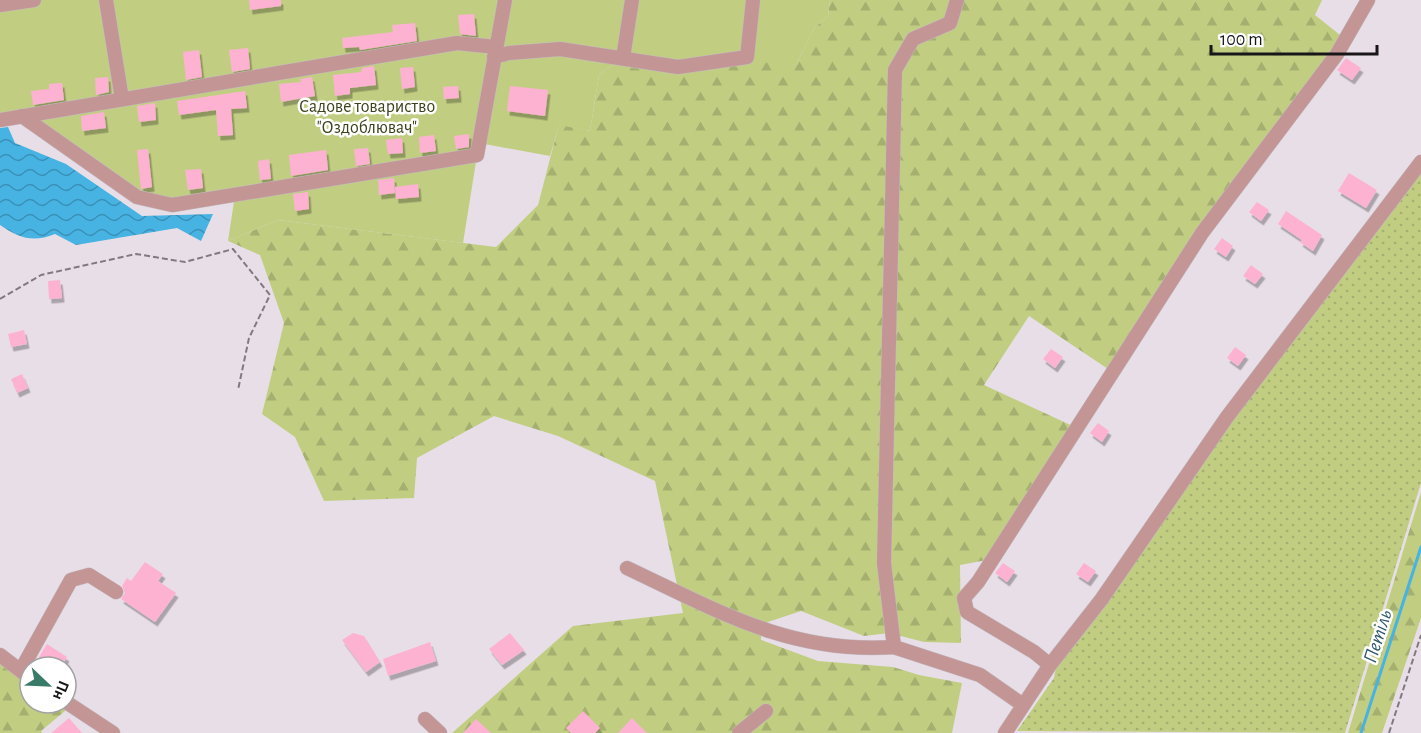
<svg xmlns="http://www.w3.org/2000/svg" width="1421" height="733" viewBox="0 0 1421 733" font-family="'Alegreya Sans',sans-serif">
<defs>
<pattern id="grass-dots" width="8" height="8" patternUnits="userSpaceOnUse" patternTransform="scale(1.5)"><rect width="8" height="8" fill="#c1ce82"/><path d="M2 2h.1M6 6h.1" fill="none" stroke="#a5b070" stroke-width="1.8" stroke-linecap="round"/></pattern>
<pattern id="forest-firs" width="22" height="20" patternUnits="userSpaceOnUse" patternTransform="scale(1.5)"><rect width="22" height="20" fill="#c1ce82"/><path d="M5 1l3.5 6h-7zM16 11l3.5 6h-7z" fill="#a5b070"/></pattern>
<pattern id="water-waves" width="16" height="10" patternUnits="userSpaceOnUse" patternTransform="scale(1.5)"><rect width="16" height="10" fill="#47b3e3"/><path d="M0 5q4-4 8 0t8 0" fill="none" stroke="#3a91b7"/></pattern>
<filter id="shadow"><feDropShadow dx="2.5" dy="4.5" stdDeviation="0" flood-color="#0004"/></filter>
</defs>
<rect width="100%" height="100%" fill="#e8dee7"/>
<path fill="url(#grass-dots)" d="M 1421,162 L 1421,483 L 1345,733 L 1017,731 L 1054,678 L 1059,652 Z"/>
<path fill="url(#forest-firs)" d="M 830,0 L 1322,0 L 1315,15 L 1340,35 L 1337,54 L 1202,233 L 1114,373 L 1029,316 L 984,385 L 1077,428 L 992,559 L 960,565 L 961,643 L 924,642 L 889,633 L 864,636 L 801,611 L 762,624 L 761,640 L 818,661 L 893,667 L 919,675 L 962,683 L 952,733 L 452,733 L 573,626 L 683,613 L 655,481 L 558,436 L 494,416 L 417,458 L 414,498 L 324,501 L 295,437 L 262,414 L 284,323 L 260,255 L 228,241 L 278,220 L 496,247 L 538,205 L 559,124 L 590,131 L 599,75 L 623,58 L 747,57 L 796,65 L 814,28 L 828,16 Z
M 1421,492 L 1421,618 L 1382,733 L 1348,733 Z
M 0,655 L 30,678 L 30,703 L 66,703 L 71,706 L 41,731 L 42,733 L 0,733 Z"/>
<path fill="#c1ce82" d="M 0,0 L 830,0 L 828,16 L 814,28 L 796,65 L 768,63 L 747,57 L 678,67 L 623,58 L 599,75 L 590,131 L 559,125 L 550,156 L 479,143 L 463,243 L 278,220 L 228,241 L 235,195 L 172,205 L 137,197 L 22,116 L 0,120 Z"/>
<path fill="url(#water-waves)" d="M 8,127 L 15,143 L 66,164 L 142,216 L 213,214 L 201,241 L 177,228 L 76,245 L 55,234 C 33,243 19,238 0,225 L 0,128 Z"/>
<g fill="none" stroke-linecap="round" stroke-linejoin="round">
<path stroke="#47b3e3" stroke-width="3" d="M 1361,733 L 1421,547"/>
</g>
<path fill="#feb2d1" filter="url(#shadow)" d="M 249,0 L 281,0 L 281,6 L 250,10 Z
M 474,14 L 476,36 L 460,34 L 458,15 Z
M 415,23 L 417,41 L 360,50 L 359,47 L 343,48 L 342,38 L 393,32 L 392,25 Z
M 248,48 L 250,69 L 232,72 L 229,50 Z
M 199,50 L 202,77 L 186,80 L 183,52 Z
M 1346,58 L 1361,68 L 1352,80 L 1337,70 Z
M 374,66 L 376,85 L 350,88 L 350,94 L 335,96 L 333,75 L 361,72 L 362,68 Z
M 413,67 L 415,87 L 402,89 L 400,68 Z
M 108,77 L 109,92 L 96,95 L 95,78 Z
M 312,77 L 315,96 L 281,102 L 279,84 L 301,82 L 300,79 Z
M 62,83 L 64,100 L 33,105 L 31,91 L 49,89 L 49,84 Z
M 458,86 L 459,98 L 444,99 L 443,87 Z
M 510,86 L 548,90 L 545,116 L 507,111 Z
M 245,91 L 247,108 L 231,109 L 233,135 L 218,136 L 216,110 L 179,115 L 177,101 Z
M 155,103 L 156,120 L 139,122 L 137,106 Z
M 104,112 L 106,128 L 82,131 L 81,116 Z
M 469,134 L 469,147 L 456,149 L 454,136 Z
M 434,135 L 436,151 L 420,153 L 419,137 Z
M 402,138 L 403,153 L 388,154 L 386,140 Z
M 368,148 L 370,164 L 356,166 L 354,149 Z
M 148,149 L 152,187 L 141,189 L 137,150 Z
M 326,150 L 328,170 L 291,176 L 289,155 Z
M 269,159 L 271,179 L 260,180 L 258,161 Z
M 201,169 L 203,188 L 188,190 L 185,170 Z
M 1349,173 L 1377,190 L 1366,208 L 1338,191 Z
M 394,178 L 395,193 L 379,195 L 378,180 Z
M 418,184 L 419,197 L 396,199 L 395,187 Z
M 308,192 L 309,209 L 295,211 L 293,194 Z
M 1257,202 L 1269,210 L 1261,221 L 1249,212 Z
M 1286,211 L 1322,235 L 1313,251 L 1300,242 L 1302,240 L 1278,224 Z
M 1222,238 L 1233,246 L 1226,257 L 1214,249 Z
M 1251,265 L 1263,274 L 1255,284 L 1243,276 Z
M 60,280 L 62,298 L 49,299 L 48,281 Z
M 24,330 L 27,344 L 11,347 L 8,334 Z
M 1235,347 L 1246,355 L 1238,366 L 1227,358 Z
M 1051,349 L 1063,357 L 1055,368 L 1043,359 Z
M 22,374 L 28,388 L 17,393 L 11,379 Z
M 1098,423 L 1109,431 L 1102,442 L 1090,433 Z
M 145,562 L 163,574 L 158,581 L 176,593 L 155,622 L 121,599 L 125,593 L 122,586 L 127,578 L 131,581 Z
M 1003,563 L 1015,571 L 1007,582 L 995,573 Z
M 1084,563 L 1096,571 L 1088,582 L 1076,574 Z
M 353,633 L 364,636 L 380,662 L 366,672 L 342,640 Z
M 510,633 L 524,650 L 502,665 L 489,649 Z
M 430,642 L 436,661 L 388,676 L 383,659 Z
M 47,644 L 67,657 L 61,667 L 54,667 L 39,657 Z
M 583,711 L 600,728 L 595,733 L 571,733 L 566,728 Z
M 69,718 L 82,733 L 51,733 Z
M 632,718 L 647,733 L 618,733 Z
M 476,719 L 491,733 L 463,733 Z"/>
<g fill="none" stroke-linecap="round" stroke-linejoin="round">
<g stroke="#c3bac2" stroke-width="15">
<path id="minor" d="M 106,0 L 122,99
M 957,0 L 950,23 L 913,39 L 895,70 L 884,563 L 894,647 L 980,675 L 1023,705
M 0,5 L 34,0
M 494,57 L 509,53 L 560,49 L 678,67 L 747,57 L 753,0
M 623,58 L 632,0
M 22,116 L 137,197 L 172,205 L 477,155 L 505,0
M 0,120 L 457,43 L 496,47
M 627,568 C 718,611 790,654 894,647
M 0,655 L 30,678
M 1050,665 L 1034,652 L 967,612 L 964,598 L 978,582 L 1202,233 L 1337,54 L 1368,0
M 21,670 L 71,580 L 89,575 L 116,592
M 66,702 L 113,733
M 425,719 L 440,733
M 739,733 L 766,711
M 1005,733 L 1050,665 L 1101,600 L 1227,417 L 1421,162"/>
</g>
<path stroke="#807a80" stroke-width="2" stroke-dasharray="6 3" stroke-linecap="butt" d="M 0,299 L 41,275 L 136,254 L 185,262 L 233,249 L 270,295 L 249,338 L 238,390
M 1389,733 L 1421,635"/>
<use href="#minor" stroke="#c39695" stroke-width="14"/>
</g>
<g text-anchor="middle" stroke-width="5" stroke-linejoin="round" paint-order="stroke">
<g font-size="18" fill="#3c421b" stroke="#fff">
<text x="367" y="112">Садове товариство<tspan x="367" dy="21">"Оздоблювач"</tspan></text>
</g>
<g font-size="20" font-style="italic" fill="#2b576c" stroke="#fff">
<text transform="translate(1377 636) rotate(-72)" y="7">Петіль</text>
</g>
</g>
<g transform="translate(48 685) rotate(113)"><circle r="28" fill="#ffffff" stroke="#a3a2a3" stroke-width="1.5"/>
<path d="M0-4.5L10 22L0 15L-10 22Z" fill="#3a7a69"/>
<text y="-9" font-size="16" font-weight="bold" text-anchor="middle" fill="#191619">Пн</text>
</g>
<path d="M1211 45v9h166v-9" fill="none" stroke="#191619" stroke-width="3"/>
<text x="1220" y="45" font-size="18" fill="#191619" stroke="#ffffff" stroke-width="4.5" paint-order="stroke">100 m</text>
</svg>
